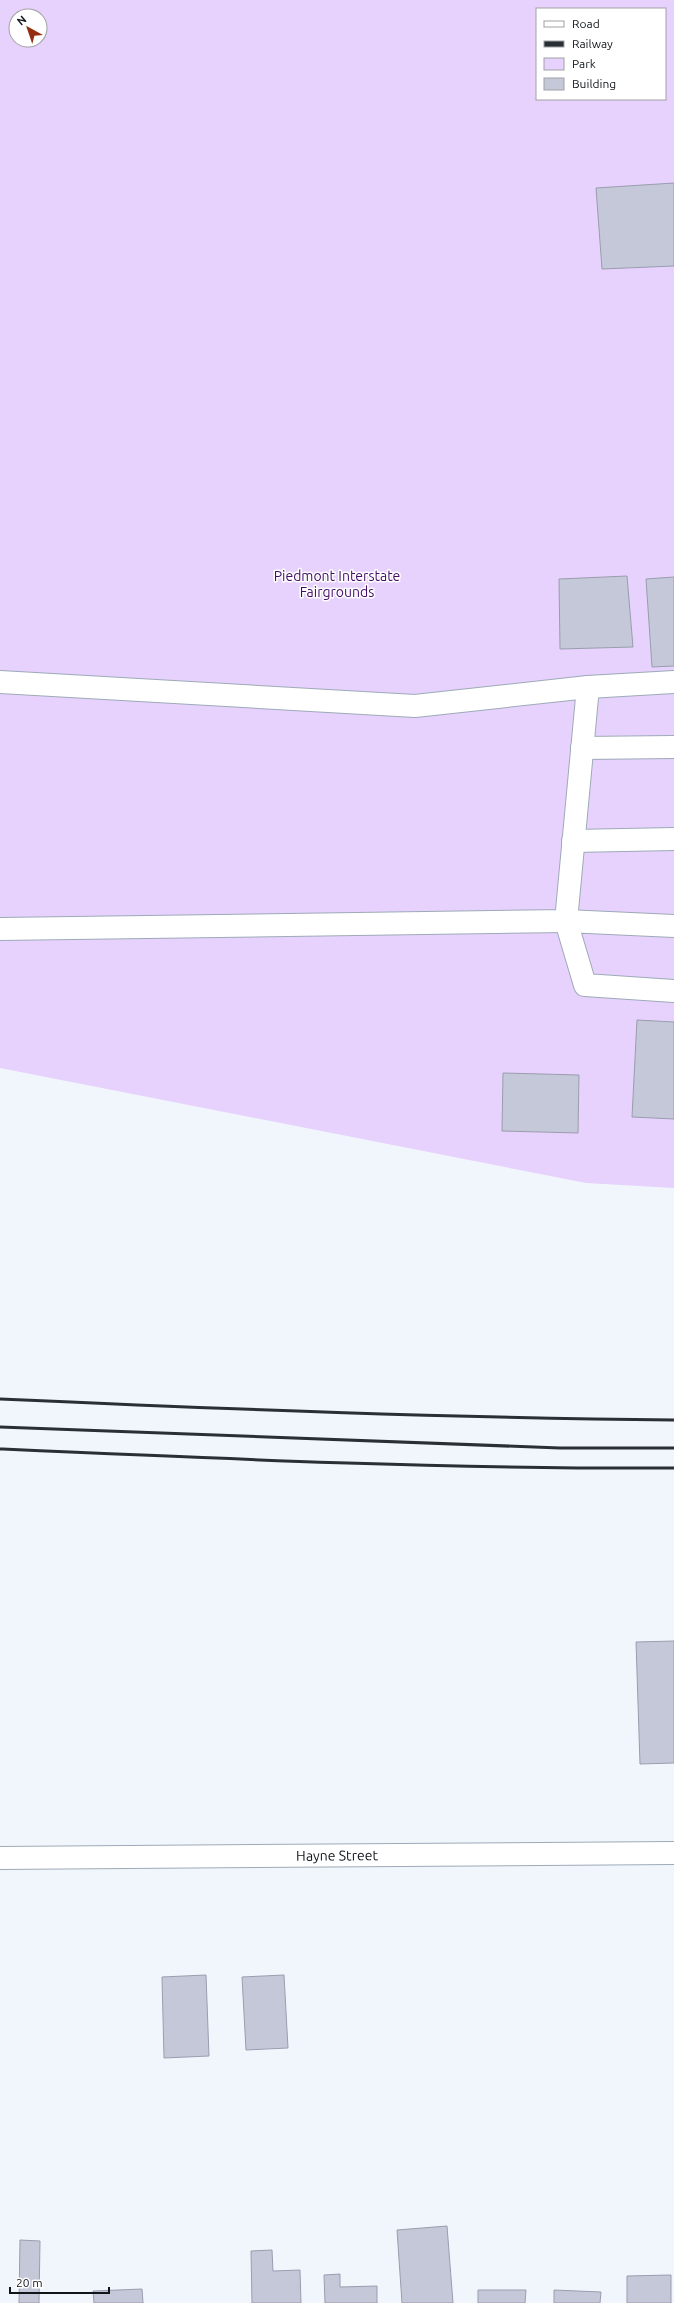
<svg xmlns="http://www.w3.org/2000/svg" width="674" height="2303" viewBox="0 0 674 2303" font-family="Ubuntu,sans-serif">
<rect width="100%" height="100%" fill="#f1f6fc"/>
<path fill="#e7d2fd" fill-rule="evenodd" d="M 0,0 L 674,0 L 674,1188 L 586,1183 L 0,1068 ZM 537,9 L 665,9 L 665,99 L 537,99 ZM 16,16 L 40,16 L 40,40 L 16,40 Z"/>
<path fill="#c5c8d9" stroke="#9a9dae" d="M 674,183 L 674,266 L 602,269 L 596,188 Z
M 627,576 L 633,647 L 560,649 L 559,579 Z
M 674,577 L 674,666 L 652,667 L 646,579 Z
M 637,1020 L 674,1022 L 674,1119 L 632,1117 Z
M 503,1073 L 579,1075 L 578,1133 L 502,1131 Z
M 674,1641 L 674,1763 L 640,1764 L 636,1642 Z
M 206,1975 L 209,2056 L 164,2058 L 162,1977 Z
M 284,1975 L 288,2048 L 246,2050 L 242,1977 Z
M 447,2226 L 453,2303 L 402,2303 L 397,2230 Z
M 20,2240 L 40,2241 L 39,2303 L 19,2303 Z
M 272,2250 L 273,2271 L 300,2270 L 301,2303 L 252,2303 L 251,2251 Z
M 340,2274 L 340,2287 L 377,2286 L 377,2303 L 325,2303 L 324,2275 Z
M 671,2275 L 671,2303 L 627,2303 L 627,2276 Z
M 142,2289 L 143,2303 L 94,2303 L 93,2291 Z
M 478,2290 L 526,2290 L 525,2303 L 478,2303 Z
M 554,2290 L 601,2292 L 600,2303 L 554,2303 Z"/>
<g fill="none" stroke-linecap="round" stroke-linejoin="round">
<g stroke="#9daab7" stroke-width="24">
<g id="minor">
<path d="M 0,682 L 415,706 L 588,687 L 674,682"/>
<path d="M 582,748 L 674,747"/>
<path d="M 573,841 L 674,839"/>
<path d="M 674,926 L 566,921 L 585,985 L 674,991"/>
<path d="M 0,929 L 566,921 L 588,687"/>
<path id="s1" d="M 0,1858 L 674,1853"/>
</g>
</g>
<use href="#minor" stroke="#fff" stroke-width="22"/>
<path stroke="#2a2f34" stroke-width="3" d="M 0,1399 C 225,1409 449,1418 674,1420
M 0,1427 L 560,1448 L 674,1448
M 0,1449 C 225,1459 449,1469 674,1468"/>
</g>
<g text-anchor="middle" stroke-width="3" stroke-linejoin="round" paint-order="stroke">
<g font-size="14" fill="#440b67" stroke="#fff">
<text x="337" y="581">Piedmont Interstate<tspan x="337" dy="16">Fairgrounds</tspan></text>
</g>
<g font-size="14" fill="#10151a" stroke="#fff">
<text dy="5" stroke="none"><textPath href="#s1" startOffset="337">Hayne Street</textPath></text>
</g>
</g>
<rect x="536" y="8" width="130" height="92" fill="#ffffff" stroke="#9fa1a3"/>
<rect x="544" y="21" width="20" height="6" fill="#ffffff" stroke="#9fa1a3"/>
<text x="572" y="28" font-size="12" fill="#10151a">Road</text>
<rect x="544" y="41" width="20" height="6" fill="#2a2f34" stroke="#9fa1a3"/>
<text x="572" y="48" font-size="12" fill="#10151a">Railway</text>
<rect x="544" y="58" width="20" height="12" fill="#e7d2fd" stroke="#9fa1a3"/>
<text x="572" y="68" font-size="12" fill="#10151a">Park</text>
<rect x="544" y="78" width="20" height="12" fill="#c5c8d9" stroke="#9fa1a3"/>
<text x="572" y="88" font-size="12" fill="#10151a">Building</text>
<g transform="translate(28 28) rotate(320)"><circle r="19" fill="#ffffff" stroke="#9fa1a3"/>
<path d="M0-3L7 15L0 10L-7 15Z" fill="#952e0e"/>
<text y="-6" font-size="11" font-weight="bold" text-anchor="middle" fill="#10151a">N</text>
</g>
<path d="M10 2287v6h99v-6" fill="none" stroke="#10151a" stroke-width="2"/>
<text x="16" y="2287" font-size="12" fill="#10151a" stroke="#ffffff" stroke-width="3" paint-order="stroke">20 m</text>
</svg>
